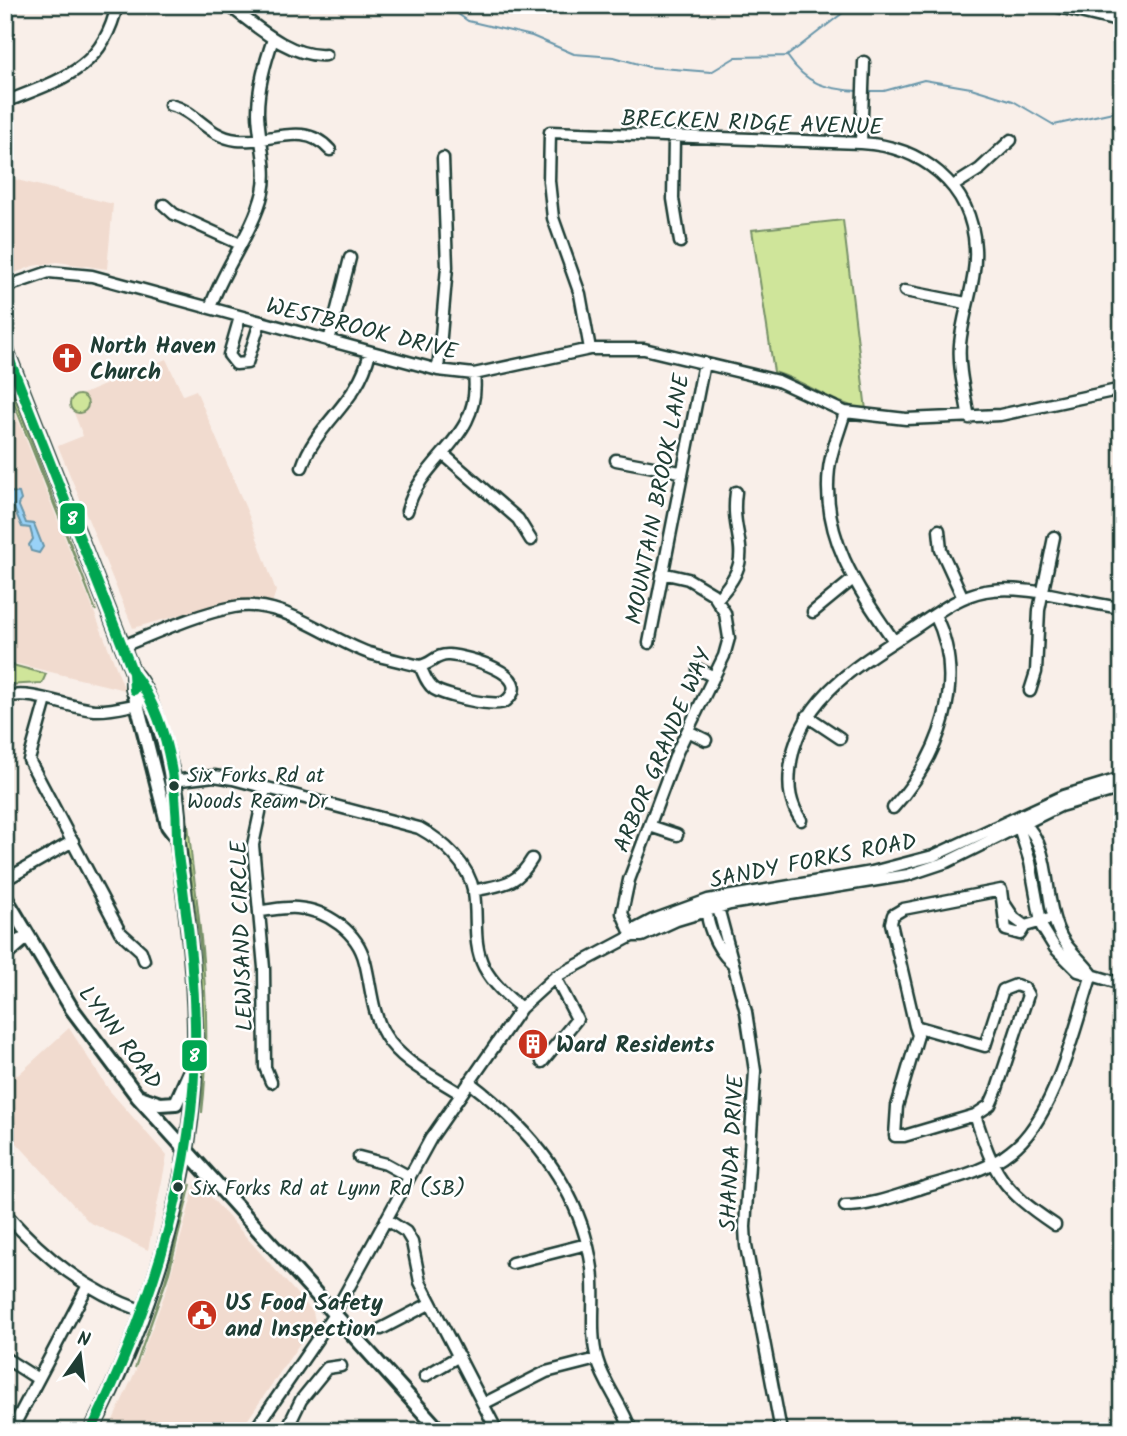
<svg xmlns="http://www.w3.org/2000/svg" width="1127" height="1436" viewBox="0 0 1127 1436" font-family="Kalam,sans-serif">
<rect width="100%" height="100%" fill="#f9efe9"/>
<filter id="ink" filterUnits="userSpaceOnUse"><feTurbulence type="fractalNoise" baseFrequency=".0143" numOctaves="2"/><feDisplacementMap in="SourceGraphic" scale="14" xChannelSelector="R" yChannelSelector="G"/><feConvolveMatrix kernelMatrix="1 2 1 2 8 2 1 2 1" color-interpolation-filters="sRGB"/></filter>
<g filter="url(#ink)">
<path fill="#f1dbcf" d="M 9,178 L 113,204 L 107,269 L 57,262 L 33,266 L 5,277 L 5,181 Z
M 166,359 L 183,395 L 196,390 L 249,516 L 276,591 L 272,603 L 252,599 L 230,601 L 133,628 L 58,446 L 83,436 L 69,400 Z
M 5,387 L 125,690 L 5,661 Z
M 69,1028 L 109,1090 L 167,1156 L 148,1250 L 89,1222 L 5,1130 L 5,1073 L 18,1075 Z
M 195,1185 L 201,1186 L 313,1312 L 315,1321 L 240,1431 L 108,1431 L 136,1370 L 167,1288 Z"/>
<path fill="#cfe59a" stroke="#779167" stroke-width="2" d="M 843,220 L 866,410 C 830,403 808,382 774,372 L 752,230 Z
M 6,383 L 13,393 L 96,611 Z
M70 404a9 9 0 1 1 18 0a9 9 0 1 1-18 0Z
M 5,663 L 46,674 L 42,683 L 5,685 Z
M 180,795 C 188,812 190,841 192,862 C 203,944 212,1030 202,1113 L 204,1038 L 200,942 Z
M 191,1184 L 169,1273 L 135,1368 L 165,1282 Z"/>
<path fill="#99d2f8" stroke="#6896aa" stroke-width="2" d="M 10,492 L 19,493 L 21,500 L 18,504 L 26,523 L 34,524 L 43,547 L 39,553 L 31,551 L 29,545 L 33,539 L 30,528 L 22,527 L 13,506 L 8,505 L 5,498 Z"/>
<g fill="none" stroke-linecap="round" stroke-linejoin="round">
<path stroke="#6896aa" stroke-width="2" d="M 445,5 L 468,21 L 532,36 L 574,54 L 614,57 L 649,67 L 711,72 L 736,57 L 787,56 L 853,5
M 788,57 C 806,84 826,89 857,91
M 868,91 L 884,91 L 924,80 L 971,88 L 1013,101 L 1054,125 L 1122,110
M 976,1431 L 976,1428"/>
<g stroke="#1f3d34" stroke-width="15">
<path id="minor" d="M 228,5 C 255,25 290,58 326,55
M 1050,5 L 1122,22
M 5,102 C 60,80 103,70 117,5
M 170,105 C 197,111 206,136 237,140 C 269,144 304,120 330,150
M 674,138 L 673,199 L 680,242
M 861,143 L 864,62
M 953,186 L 980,169 L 1011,140
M 164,205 L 174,214 L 240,244
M 5,287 L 49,272 L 92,276 L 438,370 L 474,374 L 590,349 L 644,349 L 778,381 L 845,412 L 906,419 L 1000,415 L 1122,389
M 905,291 L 966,303
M 210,308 C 223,268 253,233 263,192 C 269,166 258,138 258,112 C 258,87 265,63 273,39
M 240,317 L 229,355 L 236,364 L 247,363 L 260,322
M 329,341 L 350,258
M 590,349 L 580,294 L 553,218 L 549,181 L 550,132 L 861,143 C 920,146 972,184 975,248 C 977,280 963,312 960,344 C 958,368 965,394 969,418
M 438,370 L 447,267 L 443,158
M 845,412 C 840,430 831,450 829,469 C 821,537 858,589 894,641
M 443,454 L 518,519 L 531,540
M 616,460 L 680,472
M 302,467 C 316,423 358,404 370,352
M 407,511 C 422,455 482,440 474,374
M 939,530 L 941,550 L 963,598
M 717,599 C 760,553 729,542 736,492
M 813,612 L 852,580
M 649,643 L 704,363
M 123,646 C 158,632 197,614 234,607 C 282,598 326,638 369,653 C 385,658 403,662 420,666 C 432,664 436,654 449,655 C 465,656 537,674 506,701 C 496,709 444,695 434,689 C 426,683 424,674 420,666
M 698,669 L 714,677
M 1030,691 L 1036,672 L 1039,610 L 1054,537
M 5,697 C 35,690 64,707 94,710 C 109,711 123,707 138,704
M 46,700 L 29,760 L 120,932 L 141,951 L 144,960
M 807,716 L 840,738
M 688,731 L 706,740
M 173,781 L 214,776 L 233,779 L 419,828 C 443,841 469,864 474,893 C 478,918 472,943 484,967 C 493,984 507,996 521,1008
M 265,789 L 253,845 L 264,968 L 265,1067 L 271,1082
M 893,808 C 940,756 968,681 935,615
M 801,820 C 790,803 788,789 790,770 C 796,701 857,665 910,631 C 933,616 957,596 985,591 C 1024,583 1081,603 1122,608
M 1023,822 C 1053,849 1043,896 1058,930 C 1065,948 1081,959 1092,974
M 1018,824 L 1030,862 L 1042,927 L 1055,948 L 1078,971 L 1122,984
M 650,826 L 677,835
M 5,880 L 73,841
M 473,891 C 503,884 516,886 532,859
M 1004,903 L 1014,918 L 1025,926
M 260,911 C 272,910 285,907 297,908 C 327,910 358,932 365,962 C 371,985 372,1014 385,1035 C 401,1062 435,1077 461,1094
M 1053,918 L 1025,926 L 1020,934 L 1006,930 L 1001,890 L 903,909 L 893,915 L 891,923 L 915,1026 L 985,1046 L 1003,990 L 1016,985 L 1024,988 L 1028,995 L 997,1089 L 990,1105 L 975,1115 C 994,1174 1001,1189 1055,1225
M 632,936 L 642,936 L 677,920 L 730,904 L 908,875 L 947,862 L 1060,806 L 1122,788
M 632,936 L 622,913 L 629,880 L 677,752 L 724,656 L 729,638 L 725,613 L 713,594 L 688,579 L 662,573
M 5,946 L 27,937
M 5,957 L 28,937
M 731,962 C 716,949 703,919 708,900 L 717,907 L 720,915 L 746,1012 L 755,1071 L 745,1227 L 746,1246 L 781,1431
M 915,1026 L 918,1035 L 897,1106 L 895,1136 L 904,1136 L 975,1115
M 542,1062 L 577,1019 L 555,977
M 469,1082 C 531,1129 581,1189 592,1268 C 596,1298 589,1330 597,1359 C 604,1385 623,1405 631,1431
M 359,1157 L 386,1164 L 408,1176
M 845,1206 C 873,1206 901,1194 928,1186 C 956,1178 988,1170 1011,1151 C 1055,1118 1075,1026 1092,974
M 5,1213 C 45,1258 86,1291 143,1311
M 386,1219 L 406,1232 L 412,1242 L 420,1282 L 497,1431
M 512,1263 L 587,1244
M 381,1329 L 431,1303
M 5,1358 L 38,1379
M 425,1376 L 459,1356
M 483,1404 L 546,1372 L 597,1359
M 11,1431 L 87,1287
M 254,1431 L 333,1316 L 431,1138 L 521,1008 L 555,977 L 632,936 L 636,929 L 653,920 L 708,900 L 872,872 L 933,856 L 1063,796 L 1122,778
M 286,1431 L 301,1400 L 327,1368 L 341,1366"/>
</g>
<g stroke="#1f3d34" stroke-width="18">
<path id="major" d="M 5,347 L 133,673 L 133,688 L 168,826 L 177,838
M 5,897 L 72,1009 L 138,1097 L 440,1431
M 140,1097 L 160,1104 L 176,1103 L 189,1074
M 91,1431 C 151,1314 193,1182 195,1050 C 196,979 186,908 177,838 C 189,817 153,687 133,673"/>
</g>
<use href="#minor" stroke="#fff" stroke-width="10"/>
<use href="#major" stroke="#fff" stroke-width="12"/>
<g stroke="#fff" stroke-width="16">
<path id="bus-1" d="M 5,348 L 133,673 L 134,690
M 91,1431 C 153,1303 198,1167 195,1024 C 194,981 190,939 184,897 C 182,878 177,858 177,839 C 177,785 168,717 133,673"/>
</g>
<use href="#bus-1" stroke="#00a651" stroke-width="10"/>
</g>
</g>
<defs>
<g id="church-disc" transform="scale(1.575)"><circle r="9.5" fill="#c8321e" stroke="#fff"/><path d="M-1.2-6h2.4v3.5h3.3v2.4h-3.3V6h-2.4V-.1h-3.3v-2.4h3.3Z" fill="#fff"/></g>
<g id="building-disc" transform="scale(1.575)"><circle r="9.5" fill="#c8321e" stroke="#fff"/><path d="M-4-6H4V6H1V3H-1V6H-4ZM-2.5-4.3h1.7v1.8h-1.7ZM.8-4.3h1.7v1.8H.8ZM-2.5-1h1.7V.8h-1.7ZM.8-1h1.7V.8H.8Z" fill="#fff"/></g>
<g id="civic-disc" transform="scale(1.575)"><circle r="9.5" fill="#c8321e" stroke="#fff"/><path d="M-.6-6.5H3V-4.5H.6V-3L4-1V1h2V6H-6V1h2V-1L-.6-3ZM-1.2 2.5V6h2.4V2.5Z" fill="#fff"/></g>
</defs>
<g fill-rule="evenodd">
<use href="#church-disc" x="67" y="358"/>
<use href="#building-disc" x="533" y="1044"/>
<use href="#civic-disc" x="202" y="1315"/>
</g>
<g fill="#1f3d34" stroke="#fff" stroke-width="2.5">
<circle cx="174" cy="786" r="6"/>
<circle cx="178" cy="1187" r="6"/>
</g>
<g text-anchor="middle" stroke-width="5" stroke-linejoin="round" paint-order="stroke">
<g font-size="21" fill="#1f3d34" stroke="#fff" text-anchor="start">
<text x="187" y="782">Six Forks Rd at<tspan x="187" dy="26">Woods Ream Dr</tspan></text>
<text x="191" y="1195">Six Forks Rd at Lynn Rd (SB)</text>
</g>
<g font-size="23" fill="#1f3d34" stroke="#fff">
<text transform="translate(752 122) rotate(2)" y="8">BRECKEN RIDGE AVENUE</text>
<text transform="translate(362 328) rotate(14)" y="8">WESTBROOK DRIVE</text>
<text transform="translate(657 499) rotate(-79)" y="8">MOUNTAIN BROOK LANE</text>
<text transform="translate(662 750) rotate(-67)" y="8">ARBOR GRANDE WAY</text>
<text transform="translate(813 860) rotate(-11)" y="8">SANDY FORKS ROAD</text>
<text transform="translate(241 936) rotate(-92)" y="8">LEWISAND CIRCLE</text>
<text transform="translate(121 1037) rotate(53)" y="8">LYNN ROAD</text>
<text transform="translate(731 1153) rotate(-87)" y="8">SHANDA DRIVE</text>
</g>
<g font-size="23" font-weight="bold" fill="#1f3d34" stroke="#fff" text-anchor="start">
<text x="90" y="353">North Haven<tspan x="90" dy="26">Church</tspan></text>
<text x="556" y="1052">Ward Residents</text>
<text x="225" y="1310">US Food Safety<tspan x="225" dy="26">and Inspection</tspan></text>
</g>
</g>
<g stroke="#fff" stroke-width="2.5">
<rect x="59" y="502" width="27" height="33" rx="7" fill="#00a651"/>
<rect x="181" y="1039" width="27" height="33" rx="7" fill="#00a651"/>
</g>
<g font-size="19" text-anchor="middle" font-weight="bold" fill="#fff">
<text x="72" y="525">8</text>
<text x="194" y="1062">8</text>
</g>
<rect width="1127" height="1436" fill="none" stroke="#fff" stroke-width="28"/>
<rect x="14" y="14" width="1099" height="1408" fill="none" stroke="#1f3d34" stroke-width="2.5" filter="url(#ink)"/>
<g transform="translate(80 1355) rotate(14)" stroke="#ffffff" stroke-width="5" paint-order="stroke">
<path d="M0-5L12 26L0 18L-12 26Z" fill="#1f3d34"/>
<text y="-10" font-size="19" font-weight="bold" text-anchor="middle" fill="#1f3d34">N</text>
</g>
</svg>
